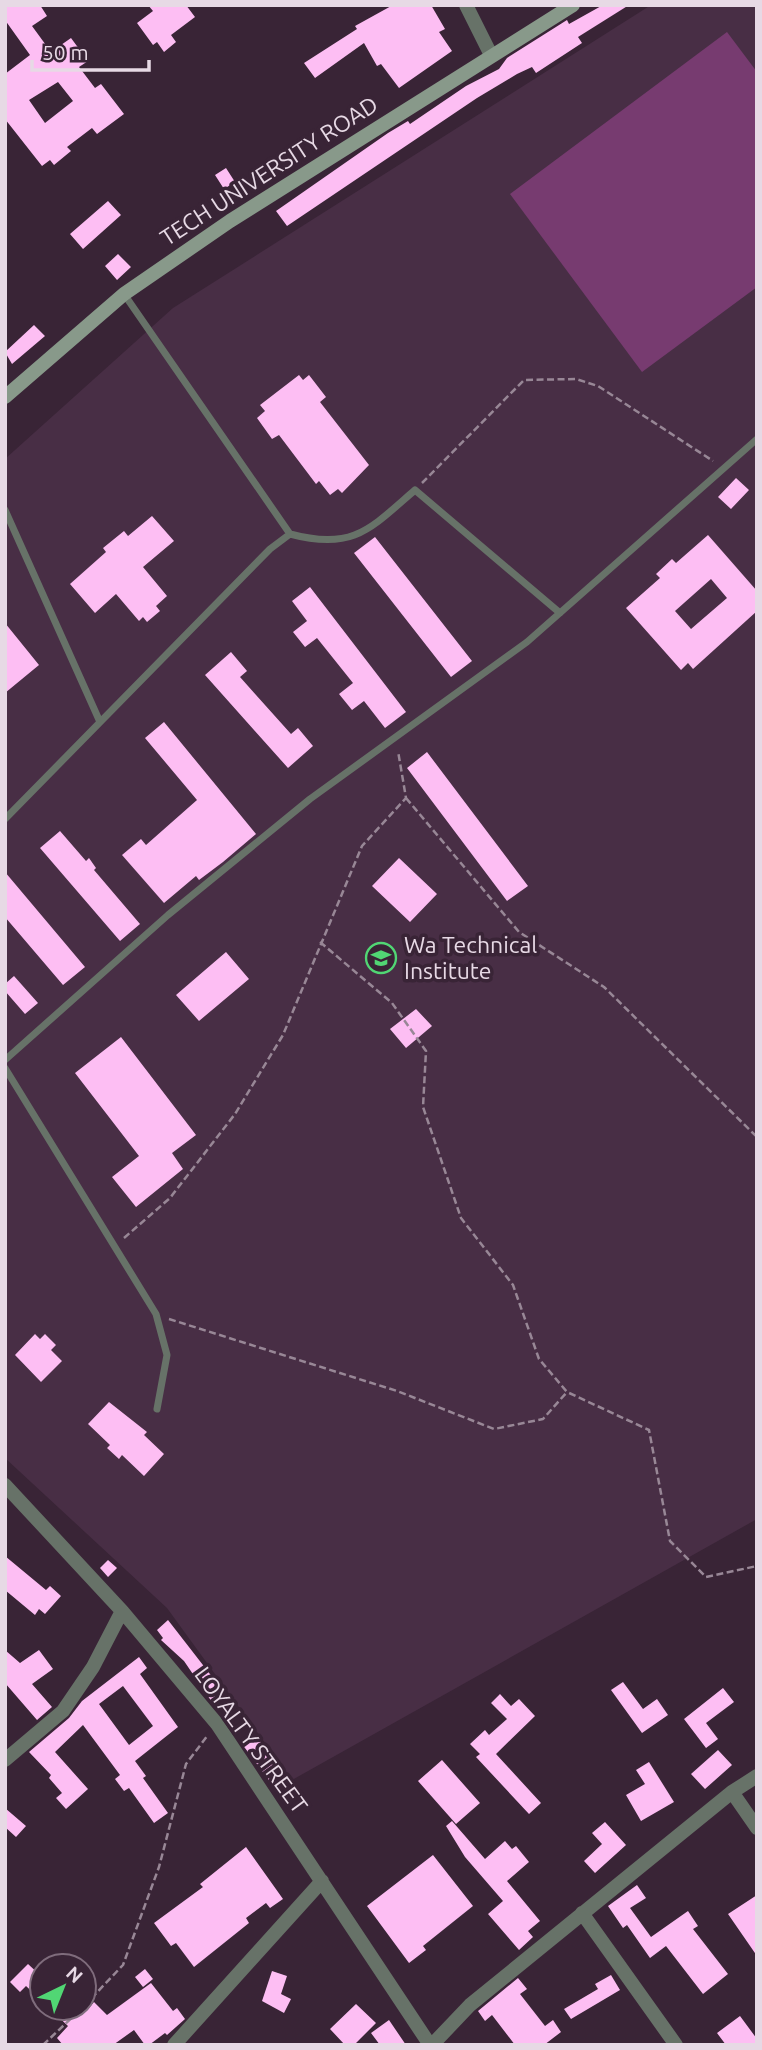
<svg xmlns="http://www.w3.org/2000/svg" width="762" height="2050" viewBox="0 0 762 2050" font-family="Ubuntu,sans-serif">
<rect width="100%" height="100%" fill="#392436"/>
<path fill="#482e45" d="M 651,5 L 757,5 L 757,1519 L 292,1780 L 167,1608 L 5,1458 L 5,459 L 173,308 Z"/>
<path fill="#773b70" d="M 727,32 L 757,72 L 757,287 L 642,372 L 510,194 Z"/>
<path fill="#fdbef3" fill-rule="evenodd" d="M 5,5 L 40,5 L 47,16 L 32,26 L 51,52 L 71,38 L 88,61 L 79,67 L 95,88 L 101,84 L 124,114 L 97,134 L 92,128 L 67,147 L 71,151 L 54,165 L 50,160 L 42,166 L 5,119 L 5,74 L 30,55 L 5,20 ZM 58,82 L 73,101 L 45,123 L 29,100 Z
M 148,5 L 186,5 L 195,17 L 171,35 L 176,42 L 164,52 L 157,42 L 153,45 L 137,23 L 153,11 Z
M 393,5 L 431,5 L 445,29 L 439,32 L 452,51 L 399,88 L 381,64 L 377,66 L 364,43 L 315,78 L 304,63 L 357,29 L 355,26 Z
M 603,5 L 629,5 L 578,37 L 582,43 L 536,73 L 532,67 L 517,74 L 477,98 L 287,226 L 276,211 L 388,133 L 408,121 L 410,124 L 466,86 L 499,69 L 507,58 L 567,20 L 569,24 Z
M 226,168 L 235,182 L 224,189 L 215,175 Z
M 108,201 L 121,215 L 83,249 L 70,234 Z
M 118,254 L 131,267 L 117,280 L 105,266 Z
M 34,325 L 45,336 L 12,364 L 5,352 Z
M 299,375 L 303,380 L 309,375 L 326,397 L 320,402 L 369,465 L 342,493 L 338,489 L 330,495 L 319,481 L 316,484 L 279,435 L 272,439 L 257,418 L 265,411 L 260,405 Z
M 736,478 L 749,490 L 731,509 L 718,497 Z
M 152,516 L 174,541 L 143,567 L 167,596 L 156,606 L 160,611 L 147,622 L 143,617 L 139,621 L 116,594 L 95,613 L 70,584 L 106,552 L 103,548 L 124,531 L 128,536 Z
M 708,535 L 757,591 L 757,611 L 693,669 L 688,663 L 681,670 L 626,608 L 660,578 L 656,574 L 672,559 L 676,563 ZM 711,579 L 727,598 L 691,629 L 675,611 Z
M 375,537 L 472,661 L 451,677 L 354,553 Z
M 310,587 L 406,712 L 385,728 L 364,701 L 352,710 L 339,694 L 353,683 L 317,638 L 305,647 L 293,632 L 307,621 L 292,601 Z
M 5,623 L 39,665 L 5,693 Z
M 231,652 L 247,671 L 240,677 L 291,734 L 298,728 L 313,746 L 288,768 L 205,675 Z
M 164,722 L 256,834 L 223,862 L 199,880 L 196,876 L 164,903 L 122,855 L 141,839 L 146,845 L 197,800 L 145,738 Z
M 427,752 L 528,886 L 507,901 L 407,768 Z
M 60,831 L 86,861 L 89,858 L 96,868 L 94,870 L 140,924 L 120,941 L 40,848 Z
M 399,858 L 437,894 L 410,922 L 372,886 Z
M 5,872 L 85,967 L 63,985 L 5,917 Z
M 226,952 L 249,979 L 199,1021 L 176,995 Z
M 14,976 L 38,1003 L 25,1014 L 5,991 L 5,984 Z
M 416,1009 L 432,1026 L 406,1048 L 390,1029 Z
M 121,1037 L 196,1135 L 172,1153 L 183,1169 L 136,1207 L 112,1177 L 139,1156 L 75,1073 Z
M 35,1334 L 40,1339 L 45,1334 L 56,1345 L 51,1350 L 62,1361 L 41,1382 L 15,1355 Z
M 109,1402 L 147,1432 L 144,1435 L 164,1454 L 144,1476 L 122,1455 L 119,1459 L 107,1448 L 110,1445 L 88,1424 Z
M 5,1556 L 46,1590 L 50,1586 L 61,1596 L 45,1614 L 39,1609 L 35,1615 L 5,1590 Z
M 108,1560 L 117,1568 L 108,1577 L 100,1568 Z
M 168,1620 L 227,1696 L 214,1705 L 184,1661 L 161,1640 L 163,1638 L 157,1630 Z
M 5,1650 L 20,1663 L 39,1650 L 53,1669 L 32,1684 L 52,1707 L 37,1720 L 5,1683 Z
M 139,1657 L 147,1668 L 140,1674 L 178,1727 L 135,1761 L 146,1776 L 143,1778 L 168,1813 L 154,1823 L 129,1788 L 124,1791 L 115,1779 L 120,1775 L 83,1725 L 55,1752 L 88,1789 L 66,1809 L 56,1798 L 62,1793 L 49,1778 L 51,1775 L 29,1752 L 69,1718 L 82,1701 ZM 123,1686 L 153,1726 L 129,1745 L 99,1704 Z
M 623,1682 L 643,1709 L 657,1699 L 668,1715 L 642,1733 L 611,1690 Z
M 723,1688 L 734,1702 L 706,1723 L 718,1739 L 706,1748 L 684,1719 Z
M 500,1694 L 511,1706 L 519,1699 L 535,1716 L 496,1754 L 541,1803 L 529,1814 L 476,1757 L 480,1754 L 470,1744 L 485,1730 L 489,1735 L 507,1719 L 491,1703 Z
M 255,1734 L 289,1781 L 277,1791 L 242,1744 Z
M 718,1750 L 732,1765 L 705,1789 L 691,1774 Z
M 442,1760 L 480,1803 L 456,1824 L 418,1781 Z
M 649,1762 L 674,1802 L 641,1821 L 626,1795 L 645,1784 L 636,1770 Z
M 5,1808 L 26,1826 L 16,1837 L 5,1827 Z
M 452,1821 L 485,1859 L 505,1841 L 512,1849 L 516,1846 L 529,1862 L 507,1881 L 540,1921 L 528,1931 L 533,1937 L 519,1950 L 488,1914 L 503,1901 L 465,1857 L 446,1826 Z
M 605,1822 L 626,1845 L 595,1873 L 584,1861 L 602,1844 L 592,1833 Z
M 246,1847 L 283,1899 L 270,1908 L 266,1903 L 246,1918 L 249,1923 L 194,1967 L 176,1943 L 171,1946 L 154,1923 L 203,1887 L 200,1884 Z
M 433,1855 L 473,1906 L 423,1946 L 426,1950 L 409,1963 L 367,1906 Z
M 637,1885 L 646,1898 L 630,1908 L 651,1937 L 688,1911 L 698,1926 L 693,1929 L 728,1974 L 703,1994 L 666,1946 L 650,1958 L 627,1925 L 623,1928 L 608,1906 Z
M 757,1895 L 757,1956 L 728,1914 Z
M 28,1964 L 42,1977 L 42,2001 L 26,1986 L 20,1992 L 10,1982 Z
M 145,1969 L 153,1979 L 143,1987 L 135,1977 Z
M 272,1971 L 287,1976 L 281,1994 L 291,1999 L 284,2013 L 262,2001 Z
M 611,1975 L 620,1990 L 571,2019 L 564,2009 L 598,1989 L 595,1984 Z
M 518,1978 L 527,1989 L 520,1994 L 545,2026 L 553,2020 L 561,2032 L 544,2045 L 515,2045 L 492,2015 L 485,2021 L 478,2011 Z
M 151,1983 L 173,2011 L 177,2008 L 185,2019 L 167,2035 L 165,2033 L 149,2045 L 145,2045 L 134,2030 L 113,2045 L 63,2045 L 57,2038 L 68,2026 L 49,2008 L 89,2008 L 94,2002 L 107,2015 Z
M 356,2004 L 376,2023 L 354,2045 L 345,2045 L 330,2029 Z
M 740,2016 L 757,2039 L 757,2045 L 726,2045 L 717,2033 Z
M 389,2020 L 406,2045 L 380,2045 L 371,2033 Z"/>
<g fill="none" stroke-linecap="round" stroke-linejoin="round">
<path stroke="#988796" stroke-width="2.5" stroke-dasharray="7 3.5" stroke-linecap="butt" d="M 422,483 L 524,380 L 576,379 L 598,386 L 713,461
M 406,798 L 519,932 L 604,987 L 757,1137
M 320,942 L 392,1003 L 426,1051 L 423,1107 L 461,1218 L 513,1285 L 539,1359 L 567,1392 L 649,1430 L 670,1541 L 706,1577 L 757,1566
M 124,1238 L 170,1198 L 235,1114 L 283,1035 L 362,846 L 406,798 L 398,751
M 169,1319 L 397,1391 L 494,1429 L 543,1419 L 567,1392
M 84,2006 L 123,1965 L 159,1867 L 186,1764 L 208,1735
M 43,2045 L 82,2008"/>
<path stroke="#677268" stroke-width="7" d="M 124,294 L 290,534 C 353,551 370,529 415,490 L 560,613
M 5,510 L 100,722
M 5,819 L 270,549 L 290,534
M 5,1060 L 168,915 L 310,799 L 527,642 L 757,439
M 5,1068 L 156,1314 L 167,1355 L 157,1409"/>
<path stroke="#677268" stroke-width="14" d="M 466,5 L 491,55
M 5,1485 L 122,1611 L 217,1724 L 430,2045
M 5,1760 L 63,1711 L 93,1667 L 122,1611
M 732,1792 L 757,1828
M 582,1913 L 676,2045
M 174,2045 L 322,1881
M 432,2045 L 470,2005 L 732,1792 L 757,1776"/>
<path stroke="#88998a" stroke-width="14" d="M 5,397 L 124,294 L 230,221 L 573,5"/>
</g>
<defs>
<g id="school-ring" transform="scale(1.575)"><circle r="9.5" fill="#392436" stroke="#51d674" stroke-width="1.5"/><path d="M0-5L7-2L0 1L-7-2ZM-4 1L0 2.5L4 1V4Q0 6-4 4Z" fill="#51d674"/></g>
</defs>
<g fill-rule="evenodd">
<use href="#school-ring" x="381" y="958"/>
</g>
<g text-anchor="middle" stroke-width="7" stroke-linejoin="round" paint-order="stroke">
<g font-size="23" fill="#e7d9e5" stroke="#392436">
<text transform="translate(269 171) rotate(-33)" y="8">TECH UNIVERSITY ROAD</text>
<text transform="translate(251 1740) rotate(54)" y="8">LOYALTY STREET</text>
</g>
<g font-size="23" fill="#e7d9e5" stroke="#392436" text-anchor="start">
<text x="404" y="953">Wa Technical<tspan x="404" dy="26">Institute</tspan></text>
</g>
</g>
<rect width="762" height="2050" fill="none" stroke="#e7d9e5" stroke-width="14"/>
<g transform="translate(63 1987) rotate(43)"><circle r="33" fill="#392436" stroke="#7f6c7c" stroke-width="2"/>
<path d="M0-5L12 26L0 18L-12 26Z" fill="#51d674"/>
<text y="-10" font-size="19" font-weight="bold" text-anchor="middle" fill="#e7d9e5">N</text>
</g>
<path d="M32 60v10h117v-10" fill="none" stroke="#e7d9e5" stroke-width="3.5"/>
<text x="42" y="60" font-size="21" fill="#e7d9e5" stroke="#392436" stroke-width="5" paint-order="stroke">50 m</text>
</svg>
